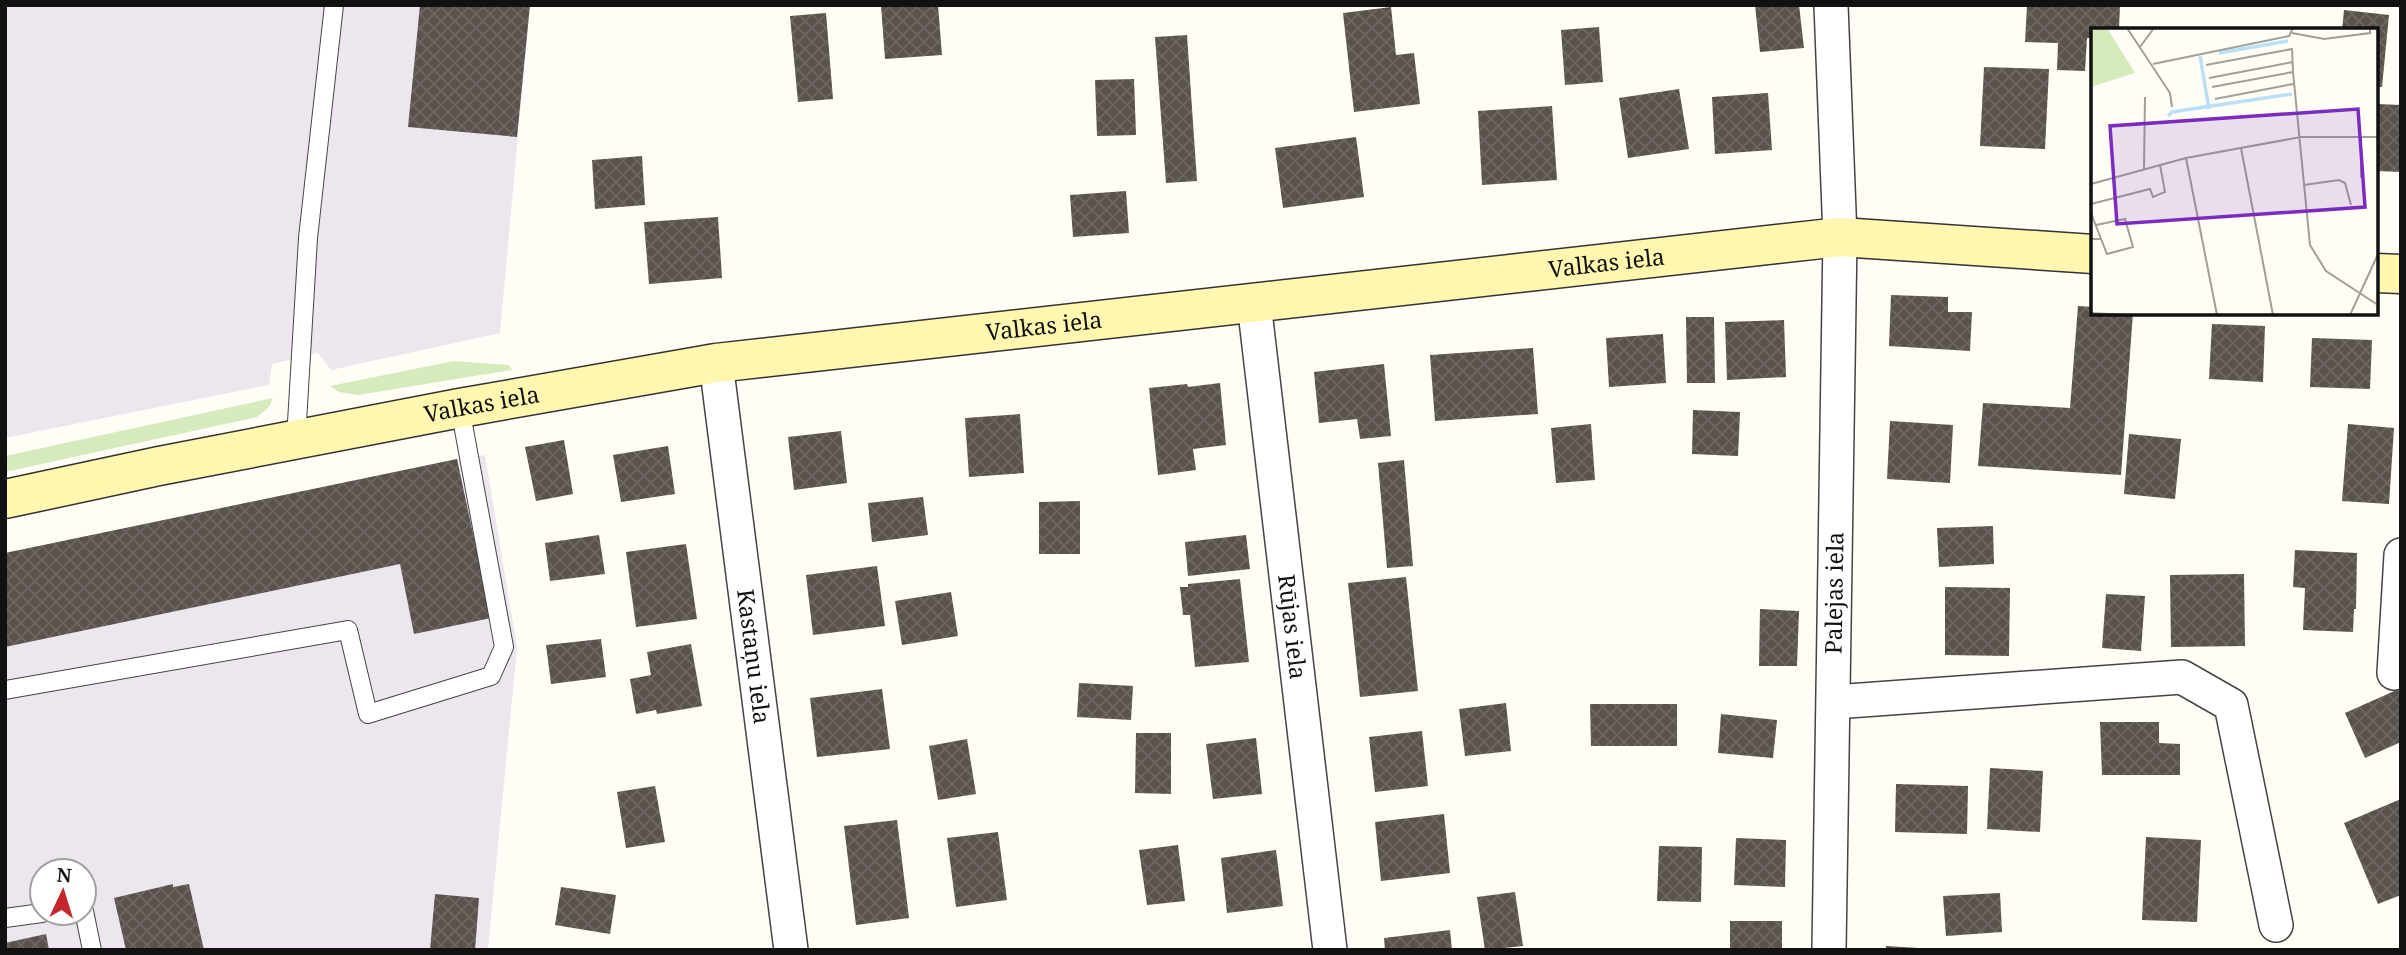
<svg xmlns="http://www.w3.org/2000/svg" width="2406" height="955" viewBox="0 0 2406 955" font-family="'Noto Serif',serif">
<defs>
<pattern id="building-cross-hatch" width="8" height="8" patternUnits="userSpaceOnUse" patternTransform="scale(1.75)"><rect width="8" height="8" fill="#5a524d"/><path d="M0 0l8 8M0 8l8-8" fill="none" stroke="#6d6662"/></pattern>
</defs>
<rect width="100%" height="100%" fill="#fffdf5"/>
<path fill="#eee6ef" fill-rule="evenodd" d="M 5,5 L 530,5 L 500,333 L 331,370 L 318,353 L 272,364 L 269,385 L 5,438 Z
M 485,455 L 517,648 L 488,950 L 5,950 L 5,553 L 457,459 ZM 42,871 L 84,871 L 84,913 L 42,913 Z"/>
<path fill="#d5ebbd" d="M 454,361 L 509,365 L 512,370 L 358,395 L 339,392 L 330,386 Z
M 273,398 L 269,407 L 257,417 L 5,472 L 5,456 Z"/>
<path fill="url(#building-cross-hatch)" d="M 420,5 L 530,5 L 517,137 L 408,127 Z
M 881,5 L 938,5 L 942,55 L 885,59 Z
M 1755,5 L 1799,5 L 1804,48 L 1760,52 Z
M 2027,5 L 2120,5 L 2119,30 L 2093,30 L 2093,38 L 2087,38 L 2085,71 L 2057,70 L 2058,43 L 2025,42 Z
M 1391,7 L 1396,55 L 1414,53 L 1420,104 L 1354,112 L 1343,13 Z
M 2344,10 L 2389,15 L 2382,87 L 2376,87 L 2376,30 L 2342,30 Z
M 826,13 L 833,99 L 798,102 L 790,16 Z
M 1599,27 L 1603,82 L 1565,85 L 1561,30 Z
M 1187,35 L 1197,181 L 1166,183 L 1155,37 Z
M 1984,67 L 2049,69 L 2045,149 L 1980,146 Z
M 1134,79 L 1136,135 L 1097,136 L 1095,80 Z
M 1679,89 L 1689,149 L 1628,158 L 1619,98 Z
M 1768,93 L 1772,150 L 1715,154 L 1712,97 Z
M 2377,104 L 2401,105 L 2401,172 L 2376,171 Z
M 1552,106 L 1557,180 L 1482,185 L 1478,111 Z
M 1356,137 L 1364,197 L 1283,208 L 1275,148 Z
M 642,156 L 645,205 L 595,209 L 592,160 Z
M 1126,191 L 1129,233 L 1073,237 L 1070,195 Z
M 718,217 L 722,278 L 649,284 L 644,222 Z
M 1891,295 L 1948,297 L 1948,312 L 1972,312 L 1970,351 L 1889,346 Z
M 2078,306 L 2093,307 L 2093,313 L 2133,313 L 2121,475 L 1978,466 L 1983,403 L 2070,408 Z
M 1686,317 L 1714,317 L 1715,383 L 1687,383 Z
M 1784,320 L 1786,377 L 1727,380 L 1725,322 Z
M 2212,324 L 2265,326 L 2263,382 L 2209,379 Z
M 1663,334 L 1666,383 L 1609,387 L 1606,338 Z
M 2312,338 L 2372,340 L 2370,389 L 2310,387 Z
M 1533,348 L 1538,414 L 1435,421 L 1430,355 Z
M 1384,364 L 1391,436 L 1360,439 L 1357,419 L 1319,423 L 1314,372 Z
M 1220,383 L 1226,445 L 1193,449 L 1196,470 L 1158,475 L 1149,388 L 1187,384 L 1188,387 Z
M 1693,410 L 1740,412 L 1738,456 L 1692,454 Z
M 1020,414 L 1024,473 L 969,477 L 965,418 Z
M 1890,421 L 1953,425 L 1950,483 L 1887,479 Z
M 1591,424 L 1595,480 L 1556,483 L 1551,428 Z
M 2348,424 L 2394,428 L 2389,504 L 2342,501 Z
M 841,431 L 847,483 L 794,490 L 788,437 Z
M 2129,434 L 2181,439 L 2175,499 L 2124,494 Z
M 564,440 L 573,494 L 536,501 L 525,447 Z
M 668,446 L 675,494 L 621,502 L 613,455 Z
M 457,459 L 491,618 L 414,634 L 400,564 L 5,647 L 5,553 Z
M 1404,460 L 1413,566 L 1387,568 L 1378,463 Z
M 923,497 L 928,535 L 872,542 L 868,503 Z
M 1080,501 L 1080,554 L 1039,554 L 1039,502 Z
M 1993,526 L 1994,564 L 1939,567 L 1937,528 Z
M 599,535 L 605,574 L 550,581 L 545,543 Z
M 1246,535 L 1250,569 L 1188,576 L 1185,542 Z
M 686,544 L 697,619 L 636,627 L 626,552 Z
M 2295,550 L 2357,553 L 2356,609 L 2354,609 L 2353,632 L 2303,630 L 2305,588 L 2293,587 Z
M 877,566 L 885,626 L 813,635 L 806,575 Z
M 2244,574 L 2245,646 L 2171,647 L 2170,575 Z
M 1406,577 L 1418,691 L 1360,697 L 1348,583 Z
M 1240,579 L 1249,662 L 1195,667 L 1190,615 L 1183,615 L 1180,587 L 1188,587 L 1188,584 Z
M 1945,587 L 2010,588 L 2009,656 L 1945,655 Z
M 951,592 L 958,636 L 902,645 L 895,601 Z
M 2106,594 L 2145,596 L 2141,651 L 2102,648 Z
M 1760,609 L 1799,611 L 1797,666 L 1759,666 Z
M 601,639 L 606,677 L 551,684 L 546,645 Z
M 691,644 L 702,706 L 657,714 L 656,710 L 636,714 L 630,679 L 651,675 L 647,652 Z
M 1079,683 L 1133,686 L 1131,720 L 1077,717 Z
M 2401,688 L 2401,742 L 2365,758 L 2345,713 Z
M 882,689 L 890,749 L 817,757 L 810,698 Z
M 1506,703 L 1511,751 L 1465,756 L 1459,709 Z
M 1590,704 L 1677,704 L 1677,746 L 1591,746 Z
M 1721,714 L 1777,720 L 1773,758 L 1718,753 Z
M 2100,722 L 2159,722 L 2159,743 L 2180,744 L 2180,775 L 2102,775 Z
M 1422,731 L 1428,786 L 1375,792 L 1369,737 Z
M 1136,733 L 1171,733 L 1171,794 L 1135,793 Z
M 1256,738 L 1262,794 L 1213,799 L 1206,744 Z
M 967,739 L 976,794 L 938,800 L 929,746 Z
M 1990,768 L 2043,771 L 2040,832 L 1987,829 Z
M 1896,784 L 1968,786 L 1967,834 L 1895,832 Z
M 655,786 L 665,842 L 626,848 L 617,792 Z
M 2401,799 L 2401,895 L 2378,904 L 2344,823 Z
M 1444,814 L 1450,873 L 1381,881 L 1375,822 Z
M 897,820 L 909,918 L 856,925 L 844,826 Z
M 998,832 L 1007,900 L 956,907 L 947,838 Z
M 2146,837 L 2201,840 L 2197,922 L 2142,920 Z
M 1736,838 L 1786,840 L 1785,887 L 1734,885 Z
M 1178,845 L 1185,901 L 1147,905 L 1139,850 Z
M 1659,846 L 1702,847 L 1701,902 L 1657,901 Z
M 1276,850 L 1283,906 L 1227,913 L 1221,858 Z
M 173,884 L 173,887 L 189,884 L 204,950 L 126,950 L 114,898 Z
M 561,887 L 616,895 L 610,934 L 555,925 Z
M 1515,892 L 1523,946 L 1485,950 L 1477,897 Z
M 2000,893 L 2002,932 L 1946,936 L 1943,896 Z
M 435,894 L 479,898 L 475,950 L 430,950 Z
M 1730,921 L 1782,921 L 1782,950 L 1730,950 Z
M 1450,930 L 1452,950 L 1385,950 L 1384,938 Z
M 46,934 L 49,950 L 5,950 L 5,943 Z
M 1886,946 L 1918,948 L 1918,950 L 1886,950 Z"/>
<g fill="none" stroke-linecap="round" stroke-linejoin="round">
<g stroke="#444" stroke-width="20">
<path id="service" d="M 296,439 L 308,238 L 334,5
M 5,690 L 348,630 L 368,714 L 491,676 L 504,647 L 460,408
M 84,911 L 92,950
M 5,918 L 42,913"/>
</g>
<g stroke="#444" stroke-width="36">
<g id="minor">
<path id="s1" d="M 1254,303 L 1330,950"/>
<path id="s2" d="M 716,363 L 791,950"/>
<path d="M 2394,673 L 2401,555"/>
<path d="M 1834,702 L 2182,677 L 2231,705 L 2276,925"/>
<path id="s3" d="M 1829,950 L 1840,237 L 1831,5"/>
</g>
</g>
<g stroke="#333" stroke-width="41">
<g id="secondary">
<path d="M 2376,273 L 2401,274"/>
<path id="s4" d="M 5,499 L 159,466 L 460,408 L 716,363 L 1840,237 L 2093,254"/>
</g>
</g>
<use href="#service" stroke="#fff" stroke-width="18"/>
<use href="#minor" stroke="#fff" stroke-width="33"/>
<use href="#secondary" stroke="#fff6b0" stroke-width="38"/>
</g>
<g text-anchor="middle" stroke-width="7" stroke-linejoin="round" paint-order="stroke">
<g font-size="23" fill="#111" stroke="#fff">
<text dy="8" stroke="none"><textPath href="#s4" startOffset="1620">Valkas iela</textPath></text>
<text dy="8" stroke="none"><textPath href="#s4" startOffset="1054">Valkas iela</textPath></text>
<text dy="8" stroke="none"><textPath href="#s4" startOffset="486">Valkas iela</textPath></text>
<text dy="8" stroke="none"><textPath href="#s3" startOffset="357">Palejas iela</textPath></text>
<text dy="8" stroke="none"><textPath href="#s1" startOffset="326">Rūjas iela</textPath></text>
<text dy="8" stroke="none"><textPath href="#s2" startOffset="296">Kastaņu iela</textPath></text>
</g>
</g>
<g transform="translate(2091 28)">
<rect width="287" height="287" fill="#fffdf5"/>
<path d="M 0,0 L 16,0 L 44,45 L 0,59 Z" fill="#d5ebbd"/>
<path fill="none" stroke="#b9e0f7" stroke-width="3.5" d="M 128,25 L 197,13M 109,28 L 118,81M 77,88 L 81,84 L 201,66"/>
<path fill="none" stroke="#a09f9a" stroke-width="2" d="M 36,0 L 79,65 L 81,79M 201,5 L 233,11 L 279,5 L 279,0M 49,19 L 63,0M 62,36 L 198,8 L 202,0M 115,37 L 201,21 L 202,44M 118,50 L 202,34M 121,59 L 202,44 L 219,217 L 235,243 L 287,277M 124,71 L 202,56M 270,109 L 270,150M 150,120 L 182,287M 95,130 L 126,287M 53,141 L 54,69M 0,156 L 95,130 L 210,109 L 287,109M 213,157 L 248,152 L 254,155 L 260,177M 0,176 L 59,161 L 62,169 L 74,164 L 69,137M 0,185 L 10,211 L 0,211M 5,197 L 34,191 L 42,219 L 16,226 L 10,211M 0,285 L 36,287M 259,287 L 287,226"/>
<path fill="#7b2cbf" fill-opacity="0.15" stroke="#7b2cbf" stroke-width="3.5" d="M 267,81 L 274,179 L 26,196 L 19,98 Z"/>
<rect width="287" height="287" fill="none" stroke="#111" stroke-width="3.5"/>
</g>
<rect width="2406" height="955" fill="none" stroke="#111111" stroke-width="14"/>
<g transform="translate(63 892) rotate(4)"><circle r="33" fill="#ffffff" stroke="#a0a0a0" stroke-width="2"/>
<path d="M0-5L12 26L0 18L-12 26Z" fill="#c4262e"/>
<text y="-10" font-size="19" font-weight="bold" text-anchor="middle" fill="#111111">N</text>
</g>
</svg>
